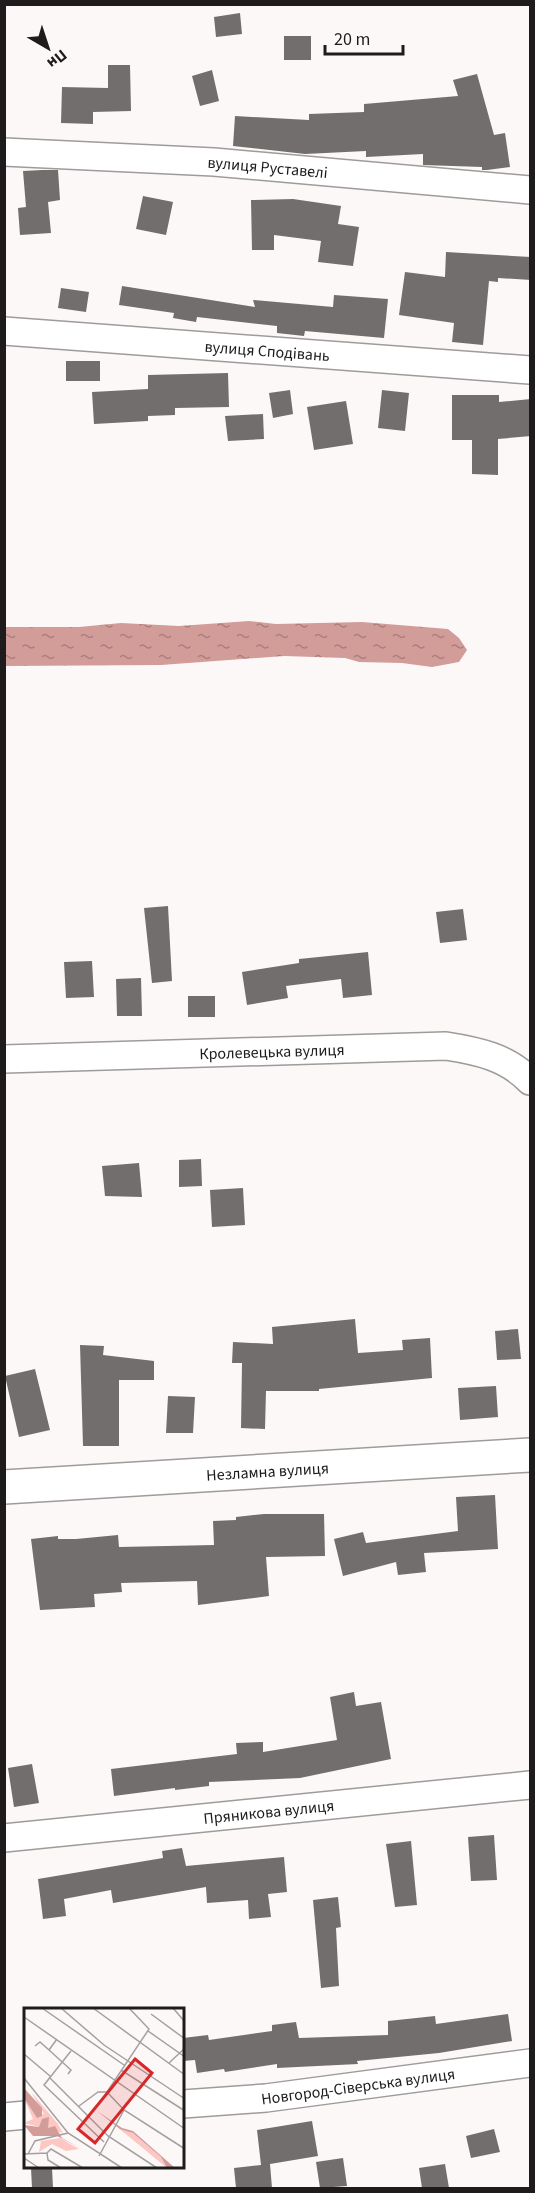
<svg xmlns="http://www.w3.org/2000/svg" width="535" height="2193" viewBox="0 0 535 2193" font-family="'Source Sans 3',sans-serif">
<defs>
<pattern id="water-ripples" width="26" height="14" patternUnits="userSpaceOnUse" patternTransform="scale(1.5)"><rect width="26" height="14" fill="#d29c99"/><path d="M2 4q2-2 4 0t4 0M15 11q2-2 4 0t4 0" fill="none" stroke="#aa7e7c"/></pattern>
</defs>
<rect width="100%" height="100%" fill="#fdf8f8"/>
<path fill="url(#water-ripples)" d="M 249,621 L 276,624 L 362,622 L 448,629 L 459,638 L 467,650 L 459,662 L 432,667 L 402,663 L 359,662 L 345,658 L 284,656 L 161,665 L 5,666 L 5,627 L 79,627 L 121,623 L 179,626 Z"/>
<path fill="#726e6e" d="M 240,13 L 242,34 L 216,37 L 214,17 Z
M 284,36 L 311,36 L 311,60 L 284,60 Z
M 108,65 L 130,65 L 131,111 L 93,112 L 93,124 L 61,123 L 62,87 L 108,88 Z
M 212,70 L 219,101 L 200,106 L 192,76 Z
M 477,74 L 494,135 L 505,133 L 510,167 L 487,170 L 482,170 L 482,167 L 423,165 L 423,154 L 366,157 L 366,151 L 305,154 L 233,146 L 235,116 L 309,120 L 309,114 L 364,112 L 364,104 L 458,96 L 453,80 Z
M 42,170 L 58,170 L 60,200 L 48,202 L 51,233 L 20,235 L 18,208 L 26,207 L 23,171 Z
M 143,196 L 173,202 L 166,235 L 136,229 Z
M 293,199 L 341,206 L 338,224 L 359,227 L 353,266 L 318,262 L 321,241 L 274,235 L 274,250 L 252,250 L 251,200 Z
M 446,252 L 531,257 L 531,280 L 498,278 L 498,282 L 489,281 L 483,345 L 452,342 L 454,323 L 399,315 L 405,272 L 445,277 Z
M 122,286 L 255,307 L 253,300 L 333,307 L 334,295 L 388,299 L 384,338 L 305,331 L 304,336 L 277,333 L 277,326 L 197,317 L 196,322 L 173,318 L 174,313 L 119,305 Z
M 61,288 L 89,292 L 86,312 L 58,308 Z
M 66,361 L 100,361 L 100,381 L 66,381 Z
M 228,373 L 229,407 L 175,408 L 175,415 L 148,416 L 148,421 L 94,424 L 92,392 L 148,389 L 148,375 Z
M 290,390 L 293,414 L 273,418 L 269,393 Z
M 382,390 L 409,393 L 405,431 L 378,428 Z
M 452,395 L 499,395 L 499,402 L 531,399 L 531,436 L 498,439 L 498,475 L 472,474 L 472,440 L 452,440 Z
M 346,401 L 353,444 L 314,450 L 307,407 Z
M 263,414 L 264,439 L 228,441 L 225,416 Z
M 168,906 L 172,981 L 152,983 L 144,908 Z
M 463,909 L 467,940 L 440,943 L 436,912 Z
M 368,952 L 372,995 L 343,998 L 341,979 L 286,986 L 288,998 L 247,1005 L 242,972 L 299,963 L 299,959 Z
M 92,961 L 94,997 L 66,998 L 64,962 Z
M 141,978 L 142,1016 L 117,1016 L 116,979 Z
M 188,996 L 215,996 L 215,1017 L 188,1017 Z
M 201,1159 L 202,1186 L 179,1187 L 179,1160 Z
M 139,1163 L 142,1197 L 105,1196 L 102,1166 Z
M 243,1188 L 245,1225 L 212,1227 L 210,1190 Z
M 355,1319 L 358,1353 L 403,1350 L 402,1340 L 430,1338 L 432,1378 L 319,1389 L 319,1391 L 266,1391 L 265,1429 L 241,1428 L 242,1363 L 232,1363 L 233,1342 L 273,1344 L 272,1327 Z
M 518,1329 L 521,1359 L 497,1360 L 495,1331 Z
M 80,1345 L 104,1346 L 103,1355 L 154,1361 L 154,1380 L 119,1380 L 119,1446 L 83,1446 Z
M 35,1369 L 50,1430 L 19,1437 L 5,1376 Z
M 496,1386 L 498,1417 L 460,1420 L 458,1388 Z
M 168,1396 L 195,1397 L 193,1433 L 166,1433 Z
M 495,1495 L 498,1549 L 424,1553 L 426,1572 L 398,1575 L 396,1562 L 343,1576 L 334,1539 L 363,1532 L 366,1543 L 458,1531 L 456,1497 Z
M 264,1514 L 324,1514 L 325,1556 L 266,1557 L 269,1596 L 198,1605 L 197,1581 L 121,1583 L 122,1592 L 94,1594 L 95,1607 L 40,1610 L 31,1539 L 58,1536 L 58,1539 L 76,1539 L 118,1535 L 119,1547 L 214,1545 L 213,1521 L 236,1520 L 236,1517 Z
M 354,1692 L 356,1706 L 381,1702 L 391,1759 L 300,1778 L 209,1782 L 209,1786 L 175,1790 L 175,1788 L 114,1796 L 111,1769 L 237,1754 L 236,1743 L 263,1742 L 263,1752 L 337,1740 L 330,1697 Z
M 32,1764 L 39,1803 L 14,1807 L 8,1768 Z
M 494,1835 L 497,1880 L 471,1881 L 468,1837 Z
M 411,1841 L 417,1905 L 395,1907 L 386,1844 Z
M 182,1848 L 186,1866 L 284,1857 L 287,1892 L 268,1894 L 271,1917 L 249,1919 L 248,1900 L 207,1903 L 206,1887 L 113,1903 L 111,1890 L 64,1899 L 66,1916 L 43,1919 L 38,1879 L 163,1858 L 162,1851 Z
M 338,1897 L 341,1927 L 336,1928 L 339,1986 L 321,1988 L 313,1900 Z
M 508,2014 L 512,2041 L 439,2053 L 357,2061 L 358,2064 L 277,2068 L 277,2064 L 225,2072 L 224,2069 L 197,2073 L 195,2060 L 183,2061 L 183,2038 L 208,2035 L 209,2040 L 272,2031 L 272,2025 L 296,2022 L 299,2038 L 388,2035 L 388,2021 L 435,2016 L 436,2024 Z
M 312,2121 L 318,2156 L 270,2164 L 272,2188 L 236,2188 L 234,2168 L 261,2165 L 257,2130 Z
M 494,2129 L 500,2152 L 471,2158 L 466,2136 Z
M 343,2158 L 347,2186 L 320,2188 L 316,2162 Z
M 445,2164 L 449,2188 L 422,2188 L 419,2168 Z
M 31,2168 L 52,2168 L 53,2188 L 32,2188 Z"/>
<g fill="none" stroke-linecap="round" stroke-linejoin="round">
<g stroke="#9f9b9b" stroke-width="30">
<g id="street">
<path id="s1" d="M 4,152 L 214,162 L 530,190"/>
<path id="s2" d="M 4,331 L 530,370"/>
<path id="s3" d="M 4,1059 L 446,1046 C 478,1051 507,1057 530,1081"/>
<path id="s4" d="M 4,1838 L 530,1785"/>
<path id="s5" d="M 183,2104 L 266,2098 L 530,2063"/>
<path d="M 4,2117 L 26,2115"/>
</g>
</g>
<g stroke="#9f9b9b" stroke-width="36">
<g id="secondary">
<path id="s6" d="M 4,1487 L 530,1455"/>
</g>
</g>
<use href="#street" stroke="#fff" stroke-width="27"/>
<use href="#secondary" stroke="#fff" stroke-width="33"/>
</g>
<g text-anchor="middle" stroke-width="4.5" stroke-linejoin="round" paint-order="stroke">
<g font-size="16" fill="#1d1b1b" stroke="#fdf8f8">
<text dy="6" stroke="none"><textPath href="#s1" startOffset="264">вулиця Руставелі</textPath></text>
<text dy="6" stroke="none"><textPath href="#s2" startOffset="264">вулиця Сподівань</textPath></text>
<text dy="6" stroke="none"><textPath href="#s3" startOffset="268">Кролевецька вулиця</textPath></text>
<text dy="6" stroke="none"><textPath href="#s6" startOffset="264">Незламна вулиця</textPath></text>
<text dy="6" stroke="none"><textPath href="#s4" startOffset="266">Пряникова вулиця</textPath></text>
<text dy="6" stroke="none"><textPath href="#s5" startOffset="176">Новгород-Сіверська вулиця</textPath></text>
</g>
</g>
<g transform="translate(24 2008)">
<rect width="160" height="160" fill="#fdf8f8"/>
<path d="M 7,84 L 34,116 L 39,125 L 23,120 L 23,111 L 15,119 L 0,115 L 9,111 L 0,90 L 12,108 L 20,106 ZM 92,118 L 109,125 L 137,149 L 143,160 ZM 36,130 L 55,141 L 42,143 L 28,136 L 15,144 L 17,133 Z" fill="#fdc7c4"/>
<path d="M 0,80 L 18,100 L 18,108 L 13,110 L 0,90 ZM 73,103 L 98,120 L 109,123 L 151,160 L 143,160 L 137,149 L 109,125 L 96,121 ZM 25,109 L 24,120 L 31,118 L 38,130 L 58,141 L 33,128 L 9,128 L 0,117 L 15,119 L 18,111 Z" fill="#d29c99"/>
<path fill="none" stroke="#a3a0a0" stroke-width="1.5" d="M 18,0 L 100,57M 37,0 L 80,37 L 161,91M 69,0 L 161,67M 149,0 L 161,14M 127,6 L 161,31M 0,9 L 161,121M 124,23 L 161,49M 33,31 L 25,42 L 47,62 L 44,66M 11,38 L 16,34 L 25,42M 47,43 L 20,77 L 80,134M 0,46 L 26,68M 145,55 L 161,40M 97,62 L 161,103M 25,69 L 84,128 L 133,160M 0,70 L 44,125 L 98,160M 83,84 L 125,21 L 105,0M 83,84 L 100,102 L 161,141M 55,98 L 74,84 L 83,84M 23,145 L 27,141 L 59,160M 23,145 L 24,152 L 37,160M 0,146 L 23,145M 4,146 L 11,133 L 44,125M 75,148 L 100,102M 0,150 L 15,160"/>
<path fill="#d62828" fill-opacity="0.15" stroke="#d62828" stroke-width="3" d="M 111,51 L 128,65 L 71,135 L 54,121 Z"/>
<rect width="160" height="160" fill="none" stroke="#1d1b1b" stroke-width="3"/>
</g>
<rect width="535" height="2193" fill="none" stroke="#1d1b1b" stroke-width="12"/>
<g transform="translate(48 48) rotate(141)" stroke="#fdf8f8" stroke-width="4.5" paint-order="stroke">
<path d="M0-4.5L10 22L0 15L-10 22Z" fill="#1d1b1b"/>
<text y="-9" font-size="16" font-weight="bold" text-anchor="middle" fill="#1d1b1b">Пн</text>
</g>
<path d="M325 45v9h78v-9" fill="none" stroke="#1d1b1b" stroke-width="3"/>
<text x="334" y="45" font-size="18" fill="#1d1b1b" stroke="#fdf8f8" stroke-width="4.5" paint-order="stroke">20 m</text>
</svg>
